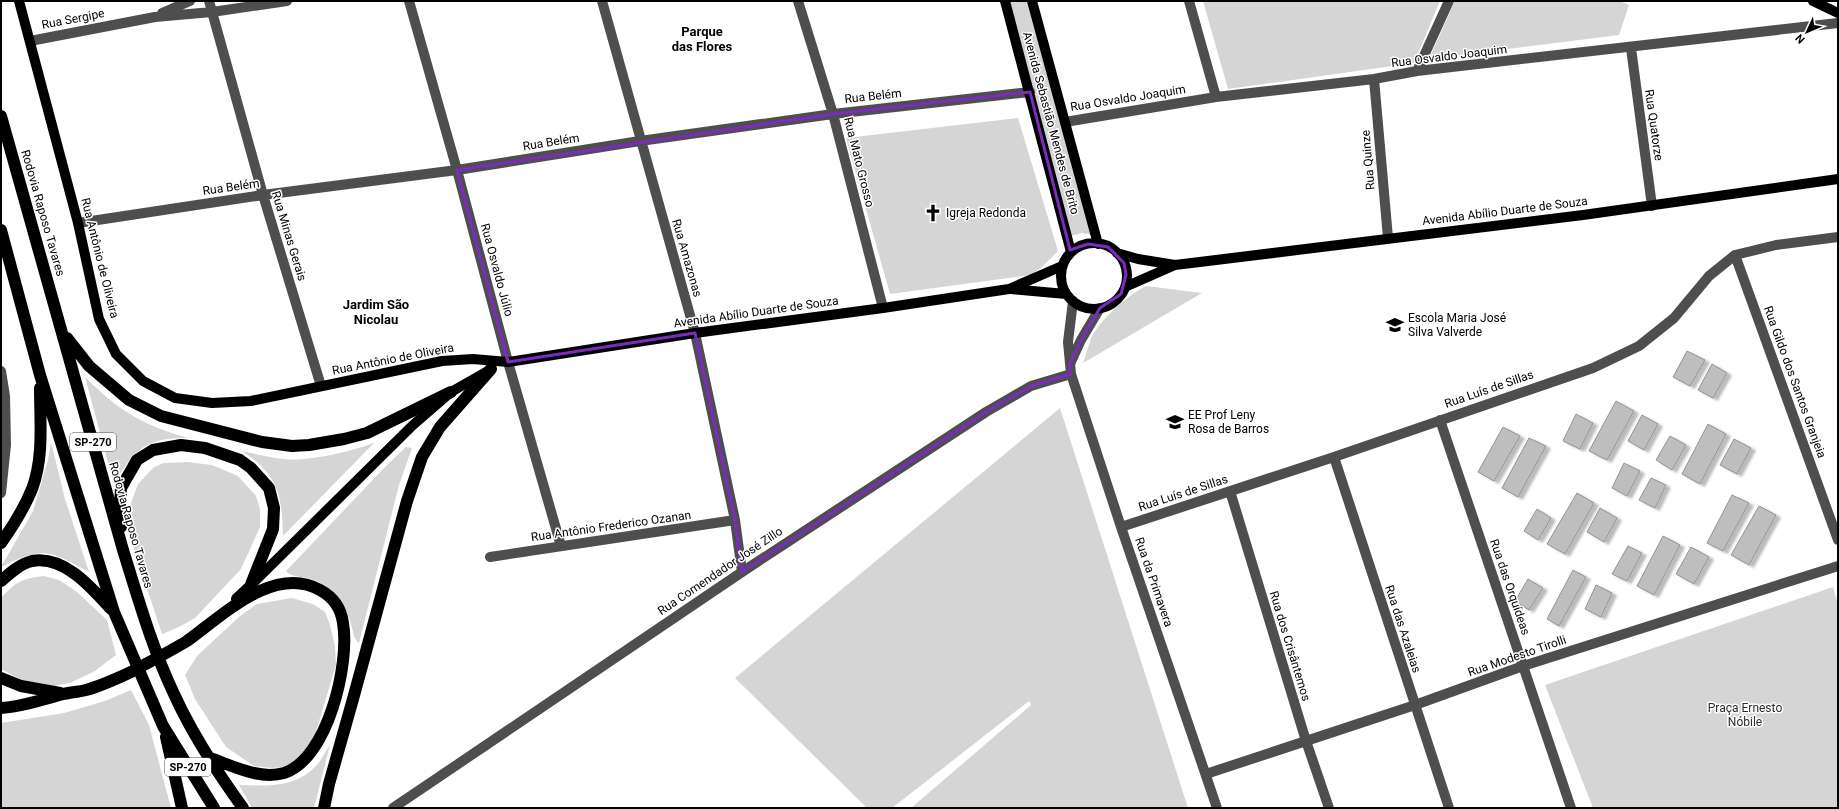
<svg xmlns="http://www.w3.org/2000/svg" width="1839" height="809" viewBox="0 0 1839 809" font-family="Roboto,sans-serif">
<defs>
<filter id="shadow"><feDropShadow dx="4.5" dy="2.5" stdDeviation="1" flood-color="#0004"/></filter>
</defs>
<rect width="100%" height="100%" fill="#fff"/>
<path fill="#d5d5d5" d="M 1010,1 L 1029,1 L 1092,235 L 1082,233 L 1071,236 Z
M 1203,1 L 1440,1 L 1414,63 L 1228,89 Z
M 1455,1 L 1619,1 L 1629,5 L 1619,35 L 1429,59 Z
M 1018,118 L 1058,251 L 1041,268 L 1030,275 L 890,294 L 846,138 Z
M 1146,286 L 1202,293 L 1083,363 C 1087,353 1089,340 1095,331 C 1108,313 1127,296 1146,286 Z
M 85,377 C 118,410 142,425 188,438 C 146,437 133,450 114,485 Z
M 1060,408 L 1188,808 L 911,808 L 1031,705 L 1029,701 L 892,808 L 867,808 L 735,678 Z
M 51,442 L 65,499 L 89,572 C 49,550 43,546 1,567 L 33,511 L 48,460 Z
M 374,443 L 283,536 C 282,494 278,475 242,451 C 261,455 282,461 303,459 C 327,457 351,451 374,443 Z
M 406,447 L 412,448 L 399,485 L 359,643 C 353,639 353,628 350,621 C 347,610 341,601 333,592 C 326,585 315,580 306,578 C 298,576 291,577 286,571 L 387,465 Z
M 187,462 L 212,465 L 238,476 L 256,496 L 260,509 L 260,527 L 241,569 L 195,618 L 179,627 L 162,634 L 134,549 L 130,506 L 138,484 L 154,467 L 164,463 Z
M 44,576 L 59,580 L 76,591 L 107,620 L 116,655 L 95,671 L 70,683 L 54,686 L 22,680 L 1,669 L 1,598 C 17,581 21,579 44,576 Z
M 1833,587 L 1838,605 L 1838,808 L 1593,808 L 1545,685 Z
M 292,598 L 313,604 L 325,612 L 330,625 L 335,646 L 336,665 L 314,738 L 303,753 L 292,763 L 281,767 L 272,768 L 254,766 L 226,747 L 195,699 L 185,675 L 197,656 L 240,616 L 257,604 Z
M 131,690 L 149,725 L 171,808 L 1,808 L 1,723 L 64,713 L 105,701 Z
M 330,745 L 314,808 L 253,808 L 251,806 L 239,785 C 267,786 295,788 316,766 C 321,761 325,752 330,745 Z"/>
<path fill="#bebebe" stroke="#929292" filter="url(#shadow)" d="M 1687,351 L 1705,360 L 1690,386 L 1673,377 Z
M 1712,364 L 1727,373 L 1713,398 L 1698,390 Z
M 1616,401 L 1634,411 L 1607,460 L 1589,451 Z
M 1576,414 L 1593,423 L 1580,449 L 1563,441 Z
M 1642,415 L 1658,424 L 1644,450 L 1628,441 Z
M 1708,424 L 1726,434 L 1700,484 L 1682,474 Z
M 1503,427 L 1520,436 L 1494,481 L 1478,472 Z
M 1670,436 L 1686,445 L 1672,470 L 1656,460 Z
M 1529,438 L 1546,446 L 1518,497 L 1502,488 Z
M 1734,439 L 1751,448 L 1737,474 L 1720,465 Z
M 1624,463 L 1640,471 L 1627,496 L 1612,488 Z
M 1651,478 L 1666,485 L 1655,508 L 1639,500 Z
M 1577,493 L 1594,503 L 1565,554 L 1547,544 Z
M 1732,495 L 1749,503 L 1723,551 L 1707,543 Z
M 1759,506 L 1776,515 L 1749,565 L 1731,555 Z
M 1600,508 L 1617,518 L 1604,542 L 1587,532 Z
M 1537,509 L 1551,518 L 1538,540 L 1524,531 Z
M 1663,536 L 1680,545 L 1654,595 L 1637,586 Z
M 1628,546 L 1642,553 L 1627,581 L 1612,574 Z
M 1691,547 L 1709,557 L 1694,584 L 1676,574 Z
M 1573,570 L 1586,577 L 1559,626 L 1547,619 Z
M 1528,579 L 1543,588 L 1529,610 L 1515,601 Z
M 1596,585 L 1612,593 L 1601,617 L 1585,609 Z"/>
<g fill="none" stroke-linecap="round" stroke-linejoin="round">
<path stroke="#4e4e4e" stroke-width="10" d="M 209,1 L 263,195 L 321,386
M 409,1 L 457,170 L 508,362 L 561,546
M 602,1 L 695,333 L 735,520 L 742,572
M 798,1 L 833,114 L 883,308
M 1189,1 L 1216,97
M 162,13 L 190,1
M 30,41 L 155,17 L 212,12 L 287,1
M 1631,48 L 1652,206
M 1417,71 L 1449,1
M 1374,79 L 1388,238
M 1065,122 L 1216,97 L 1374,79 L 1417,71 L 1838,23
M 78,223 L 263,195 L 457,170 L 640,141 L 833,114 L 1030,92
M 1735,255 L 1838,540
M 1073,301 L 1068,342 L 1071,374 L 1121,527 L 1217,808
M 1070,364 L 1081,340 L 1100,308
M 1,371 L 5,396 L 6,445 L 1,493
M 1440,420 L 1571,808
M 1334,457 L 1449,808
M 1230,491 L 1306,741 L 1329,808
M 1121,527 L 1334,457 L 1593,368 L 1639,346 L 1674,318 L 1709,276 L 1735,255 L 1776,245 L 1838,237
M 490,557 L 735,520
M 1206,774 L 1415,705 L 1523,666 L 1838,566
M 393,808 L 742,572 L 986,412 L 1031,386 L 1071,374"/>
<path stroke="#000" stroke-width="10" d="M 19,1 L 78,223 L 99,319 L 116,354 L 143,381 L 175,398 L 212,403 L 251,401 L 442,361 L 473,359 L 508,362 L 695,333 L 883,308 L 1009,289 L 1062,266
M 1005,1 L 1071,252
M 1032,1 L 1098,244
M 1813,1 L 1838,13
M1061 276a33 33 0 1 1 66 0a33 33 0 1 1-66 0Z
M 1117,253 L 1138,259 L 1175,265 L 1583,215 L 1838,179
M 1125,287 L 1175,265
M 1011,289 L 1066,294
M 252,584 L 413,425 L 451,392 L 486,372"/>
<path stroke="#000" stroke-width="12" d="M 1,116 L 123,550 C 138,598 152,648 174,694 C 192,734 217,772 243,808
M 1,230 L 40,375 L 114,612 L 163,726 L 214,808
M 67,338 L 89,366 L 129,400 L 161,416 L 262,442 L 292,446 L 309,445 L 344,439 L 367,433 L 451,392
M 121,527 L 120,505 L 121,488 L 137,460 L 153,450 L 181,445 L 205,448 L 240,460 L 251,468 L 269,488 L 274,508 L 273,529 L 250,587 L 237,599
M 1,543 C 13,526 24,509 32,489 C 44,458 40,421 40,388
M 1,581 C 10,573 20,564 32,561 C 64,555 92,588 111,609
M 1,678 L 21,686 L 60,693
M 1,708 C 23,707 43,699 64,694 C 71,692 79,692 86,690 C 101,686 116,679 131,672 C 149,662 169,652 187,641 C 222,616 274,564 320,590 C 333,597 341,608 343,623 C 350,663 328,759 284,773 C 259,780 233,766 210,758
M 166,737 L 182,808
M 324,808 L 329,784 L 353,699 L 407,501 L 422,457 L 440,427 L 491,369"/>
</g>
<path fill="none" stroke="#7b2cbf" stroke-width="3" stroke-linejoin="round" d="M 1030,92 L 1070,250 L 1088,244 L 1108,247 L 1124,263 L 1126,275 L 1121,294 L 1100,308 L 1081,340 L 1070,364 L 1071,374 L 1031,386 L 986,412 L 742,572 L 735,520 L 695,333 L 508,362 L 457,170 L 833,114 Z"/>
<defs>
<g id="church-bare" transform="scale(1.38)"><path d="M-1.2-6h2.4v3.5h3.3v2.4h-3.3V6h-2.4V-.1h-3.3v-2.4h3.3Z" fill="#000" stroke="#fff" stroke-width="2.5" paint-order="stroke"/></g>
<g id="school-bare" transform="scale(1.38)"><path d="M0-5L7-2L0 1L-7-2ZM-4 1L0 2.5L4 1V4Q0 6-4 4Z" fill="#000" stroke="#fff" stroke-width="2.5" paint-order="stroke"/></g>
</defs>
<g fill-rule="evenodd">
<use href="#church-bare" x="933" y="213"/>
<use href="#school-bare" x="1395" y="325"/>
<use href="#school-bare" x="1175" y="422"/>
</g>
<g text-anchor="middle" stroke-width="3" stroke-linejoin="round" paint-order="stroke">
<g fill="#fff" stroke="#4c4c4c" stroke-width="1">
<rect x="70" y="433" width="46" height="18" rx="3"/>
<rect x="165" y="758" width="46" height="18" rx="3"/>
</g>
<g font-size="11" font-weight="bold" fill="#000">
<text x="93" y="446">SP-270</text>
<text x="188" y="771">SP-270</text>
</g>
<g font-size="12" fill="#000" stroke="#fff">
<text transform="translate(73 19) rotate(-11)" y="4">Rua Sergipe</text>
<text transform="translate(1449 56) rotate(-7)" y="4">Rua Osvaldo Joaquim</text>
<text transform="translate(873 96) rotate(-6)" y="4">Rua Belém</text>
<text transform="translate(1128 98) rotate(-9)" y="4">Rua Osvaldo Joaquim</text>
<text transform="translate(1051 123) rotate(75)" y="4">Avenida Sebastião Mendes de Brito</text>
<text transform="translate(1654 125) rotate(82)" y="4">Rua Quatorze</text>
<text transform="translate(551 142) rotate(-9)" y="4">Rua Belém</text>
<text transform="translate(1368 160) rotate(-95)" y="4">Rua Quinze</text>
<text transform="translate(859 162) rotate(76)" y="4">Rua Mato Grosso</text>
<text transform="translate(231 187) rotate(-8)" y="4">Rua Belém</text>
<text transform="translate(1505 211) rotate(-7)" y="4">Avenida Abílio Duarte de Souza</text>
<text transform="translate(43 213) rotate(74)" y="4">Rodovia Raposo Tavares</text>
<text transform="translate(289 236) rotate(73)" y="4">Rua Minas Gerais</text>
<text transform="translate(100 258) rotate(76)" y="4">Rua Antônio de Oliveira</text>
<text transform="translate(687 258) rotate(74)" y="4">Rua Amazonas</text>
<text transform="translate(497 270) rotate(75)" y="4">Rua Osvaldo Júlio</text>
<text transform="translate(756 312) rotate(-8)" y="4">Avenida Abílio Duarte de Souza</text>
<text transform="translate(393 359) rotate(-11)" y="4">Rua Antônio de Oliveira</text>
<text transform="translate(1795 382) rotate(70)" y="4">Rua Gildo dos Santos Granjeia</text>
<text transform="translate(1489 389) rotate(-19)" y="4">Rua Luís de Sillas</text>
<text transform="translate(1183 493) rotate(-18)" y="4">Rua Luís de Sillas</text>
<text transform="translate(131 525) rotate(74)" y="4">Rodovia Raposo Tavares</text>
<text transform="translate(611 526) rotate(-8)" y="4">Rua Antônio Frederico Ozanan</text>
<text transform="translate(720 571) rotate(-34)" y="4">Rua Comendador José Zillo</text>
<text transform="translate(1154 582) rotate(71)" y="4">Rua da Primavera</text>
<text transform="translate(1510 587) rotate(71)" y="4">Rua das Orquídeas</text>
<text transform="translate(1403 629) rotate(72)" y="4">Rua das Azaleias</text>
<text transform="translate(1290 646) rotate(73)" y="4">Rua dos Crisântemos</text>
<text transform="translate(1517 656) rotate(-19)" y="4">Rua Modesto Tirolli</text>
</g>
<g font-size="12" fill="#000" stroke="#fff" text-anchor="start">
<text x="946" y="217">Igreja Redonda</text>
<text x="1408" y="322">Escola Maria José<tspan x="1408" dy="14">Silva Valverde</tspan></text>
<text x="1188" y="419">EE Prof Leny<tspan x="1188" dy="14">Rosa de Barros</tspan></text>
</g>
<g font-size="12" fill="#2c2c2c" stroke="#fff">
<text x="1745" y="712">Praça Ernesto<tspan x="1745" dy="14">Nóbile</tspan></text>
</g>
<g font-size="13" font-weight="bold" fill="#000" stroke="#fff">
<text x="702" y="36">Parque<tspan x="702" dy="15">das Flores</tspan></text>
<text x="376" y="309">Jardim São<tspan x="376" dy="15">Nicolau</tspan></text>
</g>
</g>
<rect width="1839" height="809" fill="none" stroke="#000000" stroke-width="4"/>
<g transform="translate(1807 32) rotate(226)" stroke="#ffffff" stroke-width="3" paint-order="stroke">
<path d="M0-3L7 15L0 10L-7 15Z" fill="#000000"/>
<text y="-6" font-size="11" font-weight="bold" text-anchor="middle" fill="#000000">N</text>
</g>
</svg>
